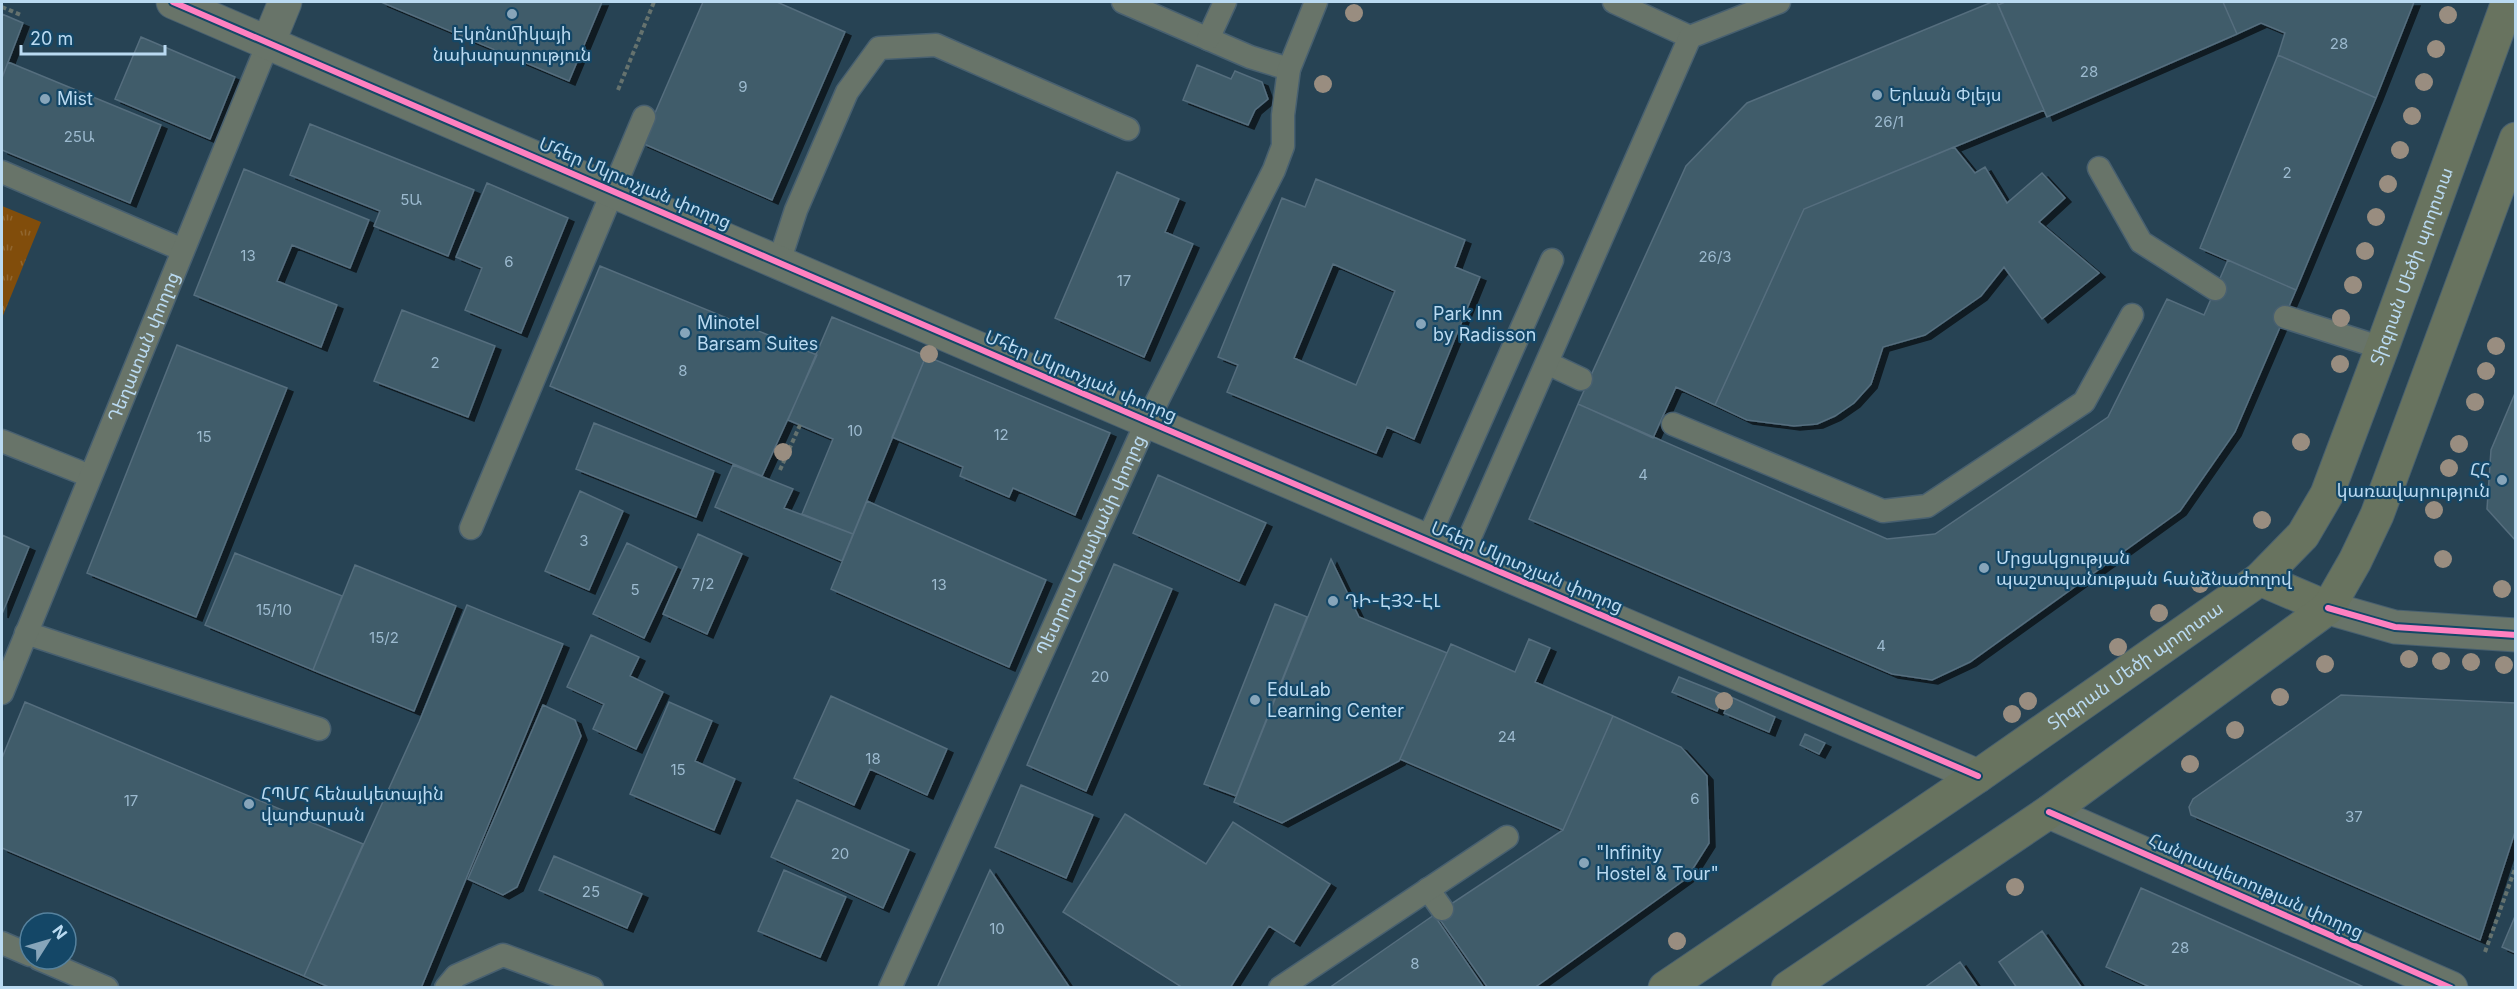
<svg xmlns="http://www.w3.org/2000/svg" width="2517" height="989" viewBox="0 0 2517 989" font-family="Inter,'Noto Sans Armenian',sans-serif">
<defs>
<pattern id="grass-tufts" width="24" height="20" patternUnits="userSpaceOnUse" patternTransform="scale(1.5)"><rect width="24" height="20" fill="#814d0b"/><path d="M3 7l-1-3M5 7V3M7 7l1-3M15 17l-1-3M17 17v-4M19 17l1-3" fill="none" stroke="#91662f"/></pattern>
<filter id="shadow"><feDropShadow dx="6" dy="4" stdDeviation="0" flood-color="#0009"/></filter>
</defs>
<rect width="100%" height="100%" fill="#274354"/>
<path fill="url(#grass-tufts)" d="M 2,206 L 41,222 L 2,318 Z"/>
<path fill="#405b6a" stroke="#556e7e" stroke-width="1.5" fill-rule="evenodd" filter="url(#shadow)" d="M 381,2 L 602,2 L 569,81 Z
M 703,2 L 777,2 L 845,32 L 772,200 L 642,143 Z
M 1992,2 L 1997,2 L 2044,110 L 1804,209 L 1715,405 L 1676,387 L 1653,438 L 1578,404 L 1686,166 L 1747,103 Z
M 2005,2 L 2223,2 L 2237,34 L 2047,117 L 1998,5 Z
M 2223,2 L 2414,2 L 2376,98 L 2278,55 L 2285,33 L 2261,23 L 2237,34 Z
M 2,14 L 23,23 L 2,78 Z
M 141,37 L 235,77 L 210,139 L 115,99 Z
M 2278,55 L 2376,98 L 2296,290 L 2200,248 Z
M 8,62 L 161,125 L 130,203 L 2,150 L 2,78 Z
M 1197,65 L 1231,79 L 1235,71 L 1262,82 L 1268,99 L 1255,110 L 1248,125 L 1183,100 Z
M 310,124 L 474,190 L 448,256 L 374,226 L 380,211 L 290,175 Z
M 1954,147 L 1975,173 L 1985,167 L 2007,203 L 2042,173 L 2065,198 L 2039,222 L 2099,273 L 2042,319 L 2004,267 L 1981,296 L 1925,335 L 1883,347 L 1871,384 L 1854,403 L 1835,416 L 1817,424 L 1794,426 L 1747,420 L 1715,405 L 1804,209 Z
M 244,169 L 369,220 L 350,268 L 292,245 L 277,281 L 337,305 L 321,347 L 194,295 Z
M 1117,172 L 1179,199 L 1165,232 L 1193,244 L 1144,357 L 1055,318 Z
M 1316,179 L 1465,240 L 1455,267 L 1480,277 L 1414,439 L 1387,427 L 1376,453 L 1227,392 L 1238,365 L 1218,357 L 1282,198 L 1305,207 ZM 1333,264 L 1395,291 L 1356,385 L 1294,358 Z
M 487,183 L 568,218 L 521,333 L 465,310 L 482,268 L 456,257 Z
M 2228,260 L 2296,290 L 2235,432 L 2180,511 L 1970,662 L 1932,680 L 1892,674 L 1529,519 L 1578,404 L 1887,539 L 1935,534 L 2108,417 L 2167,299 L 2204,315 Z
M 600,266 L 817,355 L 762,476 L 550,386 Z
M 402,310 L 495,346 L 468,417 L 374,381 Z
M 832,317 L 926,356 L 853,534 L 802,514 L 833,439 L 788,420 Z
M 177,345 L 287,388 L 196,617 L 87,573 Z
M 926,356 L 1110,433 L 1075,515 L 1013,488 L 1009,497 L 960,476 L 963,467 L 892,437 Z
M 2516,391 L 2516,541 L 2487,509 L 2491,450 Z
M 594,423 L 714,471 L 696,517 L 576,469 Z
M 733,465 L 793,489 L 784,508 L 853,534 L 842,561 L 715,507 Z
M 1158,475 L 1266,523 L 1239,581 L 1133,533 Z
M 580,491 L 623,511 L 589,590 L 545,571 Z
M 867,501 L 1046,580 L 1009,667 L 831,589 Z
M 698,534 L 742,554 L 707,634 L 663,614 Z
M 2,535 L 29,547 L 2,614 Z
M 627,543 L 677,567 L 644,638 L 593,614 Z
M 235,553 L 342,596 L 313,670 L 205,625 Z
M 1331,559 L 1359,617 L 1447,653 L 1399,761 L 1282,823 L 1234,802 Z
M 1114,564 L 1172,589 L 1086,791 L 1027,765 Z
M 355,565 L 456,606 L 414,711 L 313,670 Z
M 1275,604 L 1307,617 L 1236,796 L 1204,784 Z
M 467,605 L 563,644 L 421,988 L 331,988 L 304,976 L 419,722 Z
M 591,635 L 639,657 L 630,676 L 663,692 L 636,749 L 593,729 L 604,704 L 567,687 Z
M 1529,639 L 1550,648 L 1535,682 L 1613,716 L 1563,830 L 1400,759 L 1451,644 L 1515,672 Z
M 1679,677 L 1724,695 L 1717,711 L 1672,692 Z
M 2341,695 L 2516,703 L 2516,829 L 2480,940 L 2191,815 L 2189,807 L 2193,799 Z
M 831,696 L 947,749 L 927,795 L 870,769 L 854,805 L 794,778 Z
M 1731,697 L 1775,717 L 1769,732 L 1724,713 Z
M 25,702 L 363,844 L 304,976 L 2,848 L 2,758 Z
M 669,702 L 712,721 L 695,761 L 735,779 L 714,830 L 630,794 Z
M 543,705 L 575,720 L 581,736 L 517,887 L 503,895 L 468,879 Z
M 1613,716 L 1681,747 L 1707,776 L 1709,843 L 1687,878 L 1534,988 L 1488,988 L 1436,914 L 1563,830 Z
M 1805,734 L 1825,743 L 1819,754 L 1800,745 Z
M 1021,785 L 1093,815 L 1066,878 L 995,847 Z
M 797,800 L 909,850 L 883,908 L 771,857 Z
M 1125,814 L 1206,864 L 1233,822 L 1330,884 L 1294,942 L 1269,926 L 1230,988 L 1183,988 L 1063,912 Z
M 554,856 L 642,894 L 627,928 L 539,890 Z
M 784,870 L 846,897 L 820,957 L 758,931 Z
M 990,870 L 1070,988 L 937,988 Z
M 2141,888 L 2366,988 L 2152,988 L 2106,967 Z
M 2516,914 L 2516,953 L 2502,947 Z
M 1434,915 L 1484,988 L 1329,988 L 1398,940 Z
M 2042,931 L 2082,988 L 2017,988 L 1999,962 Z
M 1960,962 L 1978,988 L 1924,988 Z"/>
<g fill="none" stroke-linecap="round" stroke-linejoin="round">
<g stroke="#486070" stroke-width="25">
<g id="service">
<path d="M 1123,2 L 1250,57 L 1289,69"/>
<path d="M 1614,2 L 1690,37"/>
<path d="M 1208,39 L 1225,2"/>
<path d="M 2099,168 L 2141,242 L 2215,289"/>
<path d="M 2,172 L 183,250"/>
<path d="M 779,262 L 796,210 L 847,92 L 879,48 L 936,45 L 1128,129"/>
<path d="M 2285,317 L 2382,348"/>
<path d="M 1547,363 L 1581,379"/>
<path d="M 1673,424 L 1883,511 L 1927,506 L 2084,402 L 2132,315"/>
<path d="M 2,441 L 90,476"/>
<path d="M 471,528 L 644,117"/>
<path d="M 1427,541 L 1552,260"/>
<path d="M 1462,555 L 1690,37 L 1779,2"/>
<path d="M 26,633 L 319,729"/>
<path id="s1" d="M 2,693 L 269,41"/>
<path d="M 1428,889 L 1442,909"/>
<path d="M 2,943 L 30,955"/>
<path d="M 39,959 L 107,988"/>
<path d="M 446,988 L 456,976 L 503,955 L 592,988"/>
<path id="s2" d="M 890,988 L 1147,421 L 1274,170 L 1283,146 L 1283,115 L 1289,69 L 1316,2"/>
<path d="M 1280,988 L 1507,837"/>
</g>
</g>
<g stroke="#486070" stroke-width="35">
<path id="tertiary" d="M 173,2 L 1147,421 L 1978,776
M 269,41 L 285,2
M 2328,608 L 2395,627 L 2516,635
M 2049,812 L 2451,988"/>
</g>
<g stroke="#486070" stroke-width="35">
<g id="primary">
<path d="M 2260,579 L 2328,608"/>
<path id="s3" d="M 1665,988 L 1978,776 L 2260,579 L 2303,535 L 2327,494 L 2382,348 L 2508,2"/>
<path d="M 1788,988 L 2049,812 L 2328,608 L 2355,561 L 2377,515 L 2516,139"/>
</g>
</g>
<path stroke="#65726e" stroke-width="4" stroke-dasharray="4.5 3" stroke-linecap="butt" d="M 2,7 L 21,15
M 618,90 L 654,2
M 780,470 L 800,425
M 2485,952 L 2516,866"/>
<use href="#service" stroke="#687469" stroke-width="22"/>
<use href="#tertiary" stroke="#687469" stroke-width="33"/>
<use href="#primary" stroke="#68735f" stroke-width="33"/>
<g stroke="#144767" stroke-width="10">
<path id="cycleway" d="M 173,2 L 1147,421 L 1978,776
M 2328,608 L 2395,627 L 2516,635
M 2049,812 L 2451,988"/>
</g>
<use href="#cycleway" stroke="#ff80c0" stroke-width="6"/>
</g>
<g fill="#998d80">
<circle cx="1354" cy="13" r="9"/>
<circle cx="2448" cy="15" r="9"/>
<circle cx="2436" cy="49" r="9"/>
<circle cx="2424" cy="82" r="9"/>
<circle cx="1323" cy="84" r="9"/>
<circle cx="2412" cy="116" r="9"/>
<circle cx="2400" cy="150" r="9"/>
<circle cx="2388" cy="184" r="9"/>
<circle cx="2376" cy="217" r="9"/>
<circle cx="2365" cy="251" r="9"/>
<circle cx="2353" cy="285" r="9"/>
<circle cx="2341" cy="318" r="9"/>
<circle cx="2496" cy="346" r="9"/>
<circle cx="929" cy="354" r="9"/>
<circle cx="2340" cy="364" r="9"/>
<circle cx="2486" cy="371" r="9"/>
<circle cx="2475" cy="402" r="9"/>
<circle cx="2301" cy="442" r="9"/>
<circle cx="2459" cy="444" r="9"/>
<circle cx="783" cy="452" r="9"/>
<circle cx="2449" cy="468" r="9"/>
<circle cx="2434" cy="510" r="9"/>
<circle cx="2262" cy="520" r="9"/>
<circle cx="2443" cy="559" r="9"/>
<circle cx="2200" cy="584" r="9"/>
<circle cx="2502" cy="589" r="9"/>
<circle cx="2159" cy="613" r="9"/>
<circle cx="2118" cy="647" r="9"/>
<circle cx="2409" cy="659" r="9"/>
<circle cx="2441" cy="661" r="9"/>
<circle cx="2471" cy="662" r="9"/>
<circle cx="2325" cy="664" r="9"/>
<circle cx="2504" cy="665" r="9"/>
<circle cx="2280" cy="697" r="9"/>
<circle cx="1724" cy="701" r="9"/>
<circle cx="2028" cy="701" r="9"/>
<circle cx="2012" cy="714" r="9"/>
<circle cx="2235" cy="730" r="9"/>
<circle cx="2190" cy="764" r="9"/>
<circle cx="2015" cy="887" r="9"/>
<circle cx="1677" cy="941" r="9"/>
</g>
<g fill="#87a5ba" stroke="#144767" stroke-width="2">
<circle cx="512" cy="14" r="6"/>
<circle cx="1877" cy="95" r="6"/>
<circle cx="45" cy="99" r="6"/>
<circle cx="1421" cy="324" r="6"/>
<circle cx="685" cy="333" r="6"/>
<circle cx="2502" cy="480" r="6"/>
<circle cx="1984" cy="568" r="6"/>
<circle cx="1333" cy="601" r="6"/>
<circle cx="1255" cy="700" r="6"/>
<circle cx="249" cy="804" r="6"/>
<circle cx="1584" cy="863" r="6"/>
</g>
<g text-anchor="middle" stroke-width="4.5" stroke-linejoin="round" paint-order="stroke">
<g font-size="15" fill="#9cbacf">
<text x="2339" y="49">28</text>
<text x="2089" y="77">28</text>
<text x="743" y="92">9</text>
<text x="1889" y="127">26/1</text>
<text x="79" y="142">25Ա</text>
<text x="2287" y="178">2</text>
<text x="411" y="205">5Ա</text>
<text x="248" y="261">13</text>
<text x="1715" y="262">26/3</text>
<text x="509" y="267">6</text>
<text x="1124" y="286">17</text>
<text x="435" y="368">2</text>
<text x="683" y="376">8</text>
<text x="855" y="436">10</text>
<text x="1001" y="440">12</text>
<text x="204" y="442">15</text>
<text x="1643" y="480">4</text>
<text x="584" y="546">3</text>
<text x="703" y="589">7/2</text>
<text x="939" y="590">13</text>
<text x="635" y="595">5</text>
<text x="274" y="615">15/10</text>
<text x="384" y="643">15/2</text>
<text x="1881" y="651">4</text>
<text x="1100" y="682">20</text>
<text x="1507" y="742">24</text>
<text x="873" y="764">18</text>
<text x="678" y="775">15</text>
<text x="1695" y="804">6</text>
<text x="131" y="806">17</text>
<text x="2354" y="822">37</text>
<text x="840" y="859">20</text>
<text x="591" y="897">25</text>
<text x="997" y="934">10</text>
<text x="2180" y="953">28</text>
<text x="1415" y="969">8</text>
</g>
<g font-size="18" fill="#badaf1" stroke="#144767" text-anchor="start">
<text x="512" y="40" text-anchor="middle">Էկոնոմիկայի<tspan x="512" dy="21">նախարարություն</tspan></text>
<text x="1889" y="101">Երևան Փլեյս</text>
<text x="57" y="105">Mist</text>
<text x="1433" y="320">Park Inn<tspan x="1433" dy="21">by Radisson</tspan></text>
<text x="697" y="329">Minotel<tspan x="697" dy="21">Barsam Suites</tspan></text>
<text x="2490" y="476" text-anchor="end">ՀՀ<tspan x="2490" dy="21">կառավարություն</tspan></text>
<text x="1996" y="564">Մրցակցության<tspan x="1996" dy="21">պաշտպանության հանձնաժողով</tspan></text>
<text x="1345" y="607">ԴԻ-ԷՅՉ-ԷԼ</text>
<text x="1267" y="696">EduLab<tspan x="1267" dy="21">Learning Center</tspan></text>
<text x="261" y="800">ՀՊՄՀ հենակետային<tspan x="261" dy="21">վարժարան</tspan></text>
<text x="1596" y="859">"Infinity<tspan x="1596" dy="21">Hostel &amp; Tour"</tspan></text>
</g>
<g font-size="18" fill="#badaf1" stroke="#144767">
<text transform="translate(635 183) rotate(23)" y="6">Մհեր Մկրտչյան փողոց</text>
<text dy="6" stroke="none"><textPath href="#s3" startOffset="1074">Տիգրան Մեծի պողոտա</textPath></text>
<text dy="6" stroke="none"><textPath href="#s1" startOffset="374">Դեղատան փողոց</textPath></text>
<text transform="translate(1081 376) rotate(23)" y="6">Մհեր Մկրտչյան փողոց</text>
<text dy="6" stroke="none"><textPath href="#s2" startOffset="486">Պետրոս Ադամյանի փողոց</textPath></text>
<text transform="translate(1527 567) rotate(23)" y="6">Մհեր Մկրտչյան փողոց</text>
<text dy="6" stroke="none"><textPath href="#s3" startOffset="570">Տիգրան Մեծի պողոտա</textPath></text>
<text transform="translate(2256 886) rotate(24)" y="6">Հանրապետության փողոց</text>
</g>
</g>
<rect width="2517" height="989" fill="none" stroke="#badaf1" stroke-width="6"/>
<g transform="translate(48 941) rotate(53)"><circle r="28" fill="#144767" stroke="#56829e" stroke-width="1.5"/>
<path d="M0-4.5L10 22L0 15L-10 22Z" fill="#87a5ba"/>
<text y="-9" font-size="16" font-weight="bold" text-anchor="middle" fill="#badaf1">N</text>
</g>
<path d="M21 45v9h144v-9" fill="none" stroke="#badaf1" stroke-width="3"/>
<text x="30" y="45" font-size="18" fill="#badaf1" stroke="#144767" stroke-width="4.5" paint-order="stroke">20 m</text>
</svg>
